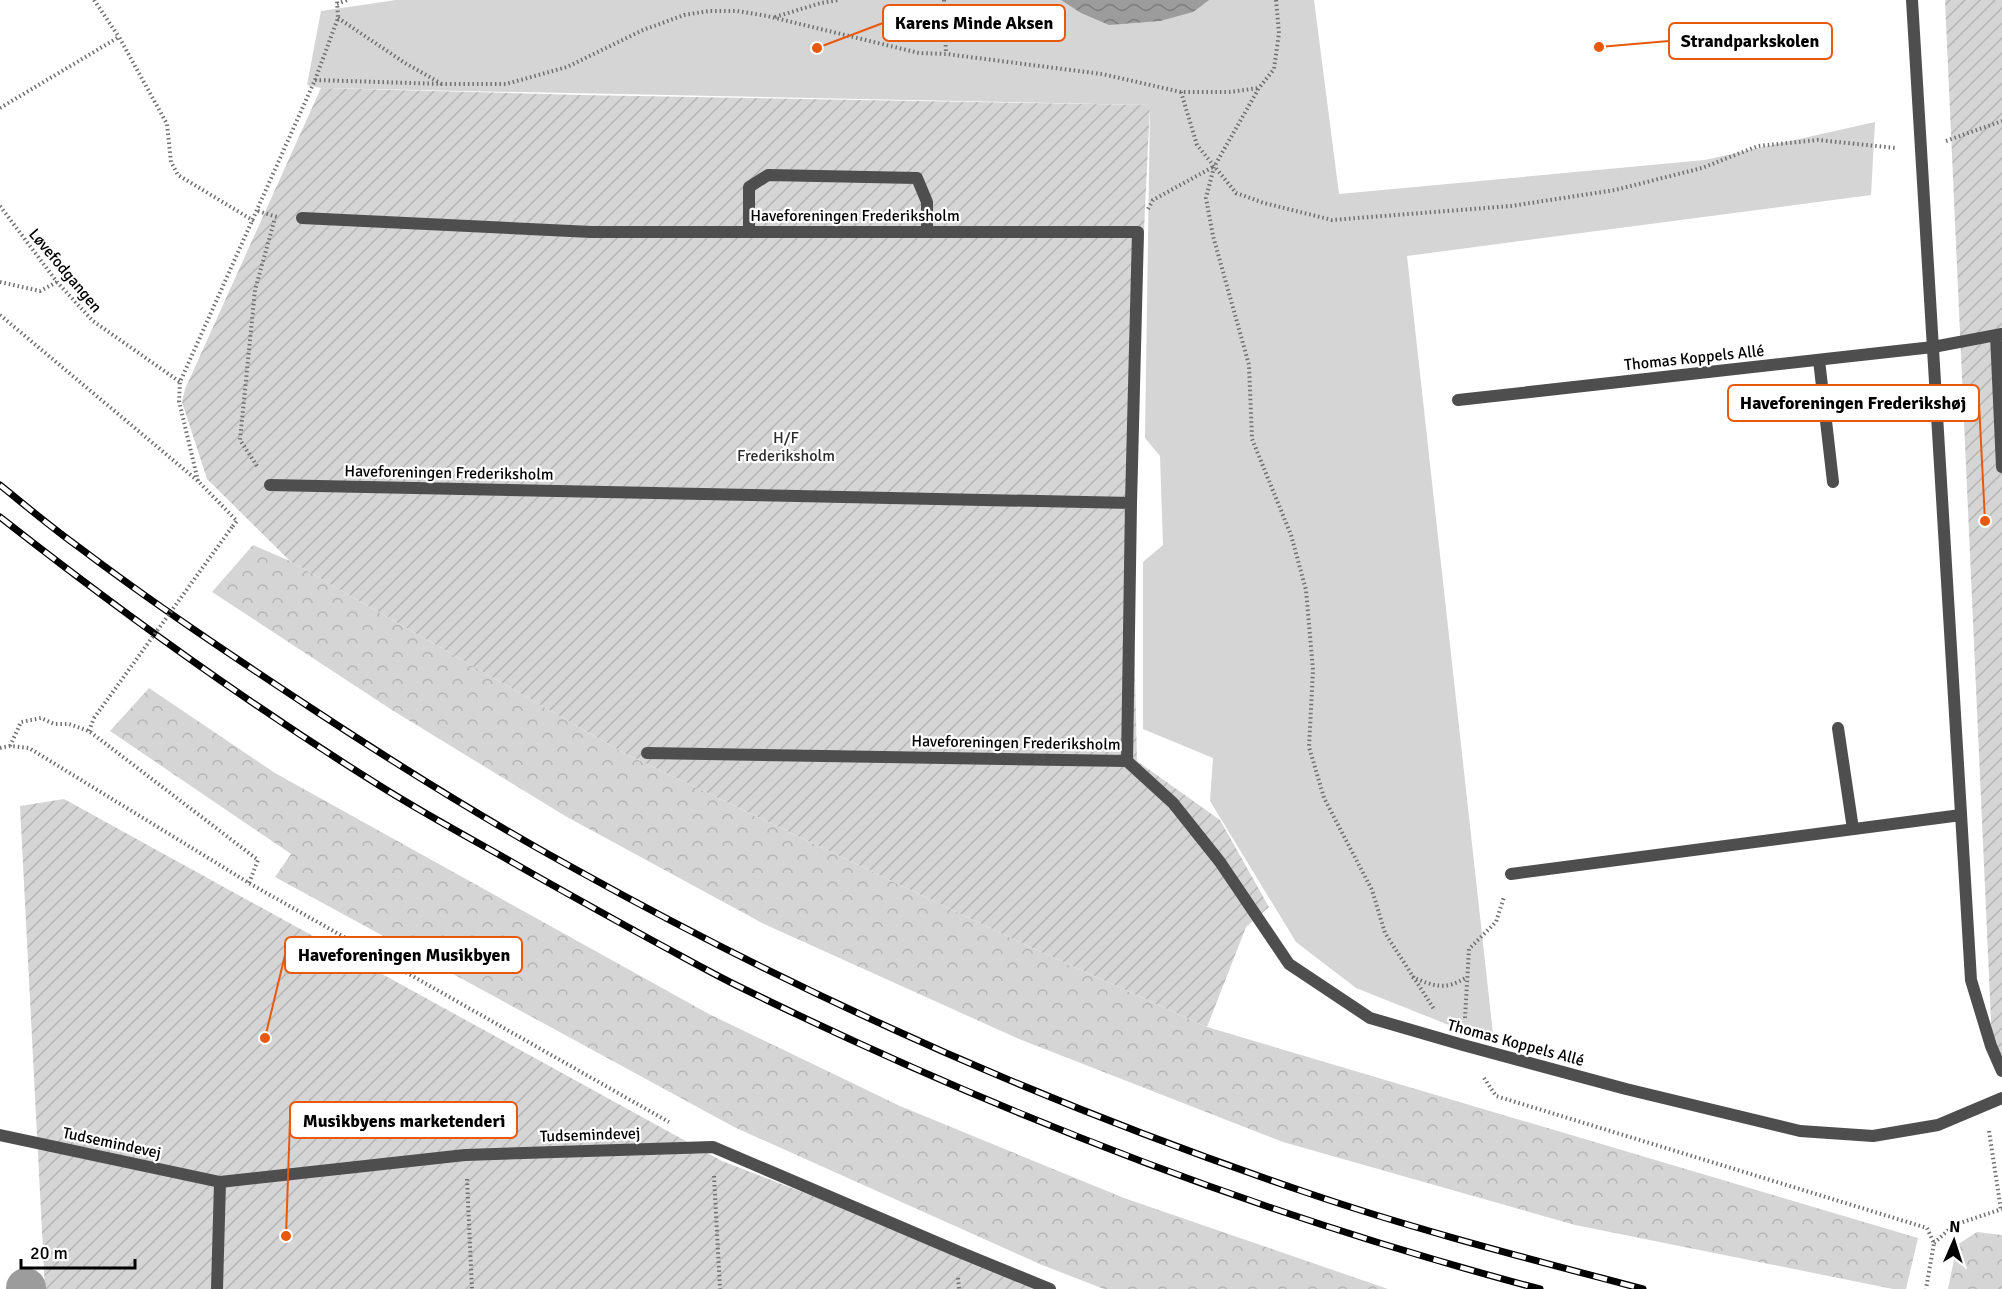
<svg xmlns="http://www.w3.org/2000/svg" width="2002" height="1289" viewBox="0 0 2002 1289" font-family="Signika,sans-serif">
<defs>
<pattern id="forest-crowns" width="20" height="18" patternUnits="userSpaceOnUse" patternTransform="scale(1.5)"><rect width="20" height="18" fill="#d5d5d5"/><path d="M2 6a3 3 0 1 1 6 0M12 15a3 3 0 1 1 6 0" fill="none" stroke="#b5b5b5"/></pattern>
<pattern id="garden-furrows" width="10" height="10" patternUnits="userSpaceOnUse" patternTransform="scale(1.5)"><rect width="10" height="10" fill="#d5d5d5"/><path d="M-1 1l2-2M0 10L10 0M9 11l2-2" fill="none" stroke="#b5b5b5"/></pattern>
<pattern id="water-waves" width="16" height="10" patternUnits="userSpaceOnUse" patternTransform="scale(1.5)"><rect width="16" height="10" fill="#9c9c9c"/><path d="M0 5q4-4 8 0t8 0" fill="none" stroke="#7d7d7d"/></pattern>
</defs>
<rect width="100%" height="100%" fill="#fff"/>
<path fill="url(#forest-crowns)" d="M 253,545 L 290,561 L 624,753 L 1028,946 L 1207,1027 L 1918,1238 L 1906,1289 L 1893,1289 L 1575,1225 L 1283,1142 L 1019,1039 L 764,924 L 567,817 L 392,710 L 212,592 Z
M 149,688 L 275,773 L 709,1014 L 900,1106 L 1124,1198 L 1388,1289 L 1104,1289 L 1042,1265 L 734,1127 L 275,877 L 291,854 L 110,731 Z
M 1977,1232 L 2002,1235 L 2002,1289 L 1948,1289 L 1957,1245 Z"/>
<path fill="#d5d5d5" d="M 396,0 L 1314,0 L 1339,194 L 1705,160 L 1875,122 L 1871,195 L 1407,256 L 1494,1043 L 1356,988 L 1296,942 L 1210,801 L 1213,758 L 1143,729 L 1143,562 L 1163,545 L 1160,456 L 1145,438 L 1150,105 L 321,88 L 307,85 L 321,11 Z"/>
<path fill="url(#garden-furrows)" d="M 1945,0 L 2002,0 L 2002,1055 L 1992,1043 Z
M 321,88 L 581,95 L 1150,105 L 1131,503 L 1137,761 L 1220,820 L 1269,907 L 1246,927 L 1207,1027 L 1028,946 L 624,753 L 290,561 L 207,479 L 182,402 L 185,389 Z
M 64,799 L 722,1161 L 1054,1289 L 45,1289 L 20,806 Z"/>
<path fill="url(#water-waves)" d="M 1061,0 L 1209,0 L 1193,12 L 1160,21 L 1109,25 L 1081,13 Z"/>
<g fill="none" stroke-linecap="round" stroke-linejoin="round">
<path stroke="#9c9c9c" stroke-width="40" d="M 26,1288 L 26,1289"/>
<path stroke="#707070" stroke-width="4" stroke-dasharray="1.5 3" stroke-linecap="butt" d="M 94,0 L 119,37
M 944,0 L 946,54
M 1276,0 L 1279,33 L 1274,69 L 1259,88 L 1214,167 L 1206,198 L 1213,236 L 1249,365 L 1252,439 L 1291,535 L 1306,590 L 1313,670 L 1309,747 L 1324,798 L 1372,890 L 1385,933 L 1434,1009
M 337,4 L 347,0
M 775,17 L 821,3 L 838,0
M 338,18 L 405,63 L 442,84
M 315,80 L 443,84 L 506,84 L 567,67 L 643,30 L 684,15 L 709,11 L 737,11 L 767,16 L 919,53 L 946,54 L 1102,74 L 1181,92 L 1229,92 L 1259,88
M 1181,92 L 1197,145 L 1236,193 L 1264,203 L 1332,220 L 1511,206 L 1615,190 L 1702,168 L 1758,146 L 1818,140 L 1896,148
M 0,108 L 119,37 L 167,124 L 171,162 L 178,175 L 254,221
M 1946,141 L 2002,121
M 0,206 L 57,282 L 93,321 L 180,382
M 1148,209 L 1153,200 L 1213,167
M 258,211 L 277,217
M 0,282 L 40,291 L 57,282
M 0,315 L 198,481 L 237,521 L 232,527
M 257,466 L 240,440 L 255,290 L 275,218
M 198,481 L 179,401 L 180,382 L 315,80 L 338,18 L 337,0
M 89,731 L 94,718
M 10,746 L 21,722 L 41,718 L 54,724 L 69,724 L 89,731 L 258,860 L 249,883
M 0,748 L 10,746 L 29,748 L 249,883 L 669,1122
M 1412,977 C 1434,986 1445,991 1467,977
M 1465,1018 L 1469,949 L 1496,922 L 1504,897
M 1484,1078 L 1496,1096 L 1927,1228 L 1934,1243 L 1926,1289
M 1989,1131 L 2001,1210
M 714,1176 L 720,1289
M 467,1179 L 472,1289
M 1934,1243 L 1954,1225 L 2002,1209
M 958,1278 L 959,1289"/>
<path stroke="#4e4e4e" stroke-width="12" d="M 302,218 L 591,232 L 1138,232 L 1131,503 L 1127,761 L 647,753
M 749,232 L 749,187 L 768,175 L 917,178 L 927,202 L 927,232
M 1996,335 L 2002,467
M 1933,347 L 2002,334
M 1819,360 L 1833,482
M 270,485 L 1131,503
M 1838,728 L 1853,829
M 0,1135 L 220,1182 L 465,1155 L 713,1147 L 957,1251 L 1050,1289"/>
<path stroke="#4e4e4e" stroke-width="12" d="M 1912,0 L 1971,980 L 1991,1046 L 2002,1071
M 1458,400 L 1933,347
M 1127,761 L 1173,803 L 1220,862 L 1289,964 L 1370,1018 L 1463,1045 L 1626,1089 L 1800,1131 L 1873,1136 L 1938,1125 L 2002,1098
M 1511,874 L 1961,815
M 217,1289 L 220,1182"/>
<g stroke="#000" stroke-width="7">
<path id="rail" d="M 0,485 C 26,506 52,528 80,548 C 154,604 231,655 308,706 C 396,764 485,820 577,870 C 809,999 1054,1107 1305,1192 C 1416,1230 1530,1259 1643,1289
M 0,517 C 121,612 246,702 377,784 C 418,810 462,834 505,858 C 555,887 606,915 657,943 C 685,958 713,974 742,988 C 995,1112 1267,1217 1540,1289"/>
</g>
<use href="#rail" stroke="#fff" stroke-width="4.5" stroke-dasharray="14" stroke-linecap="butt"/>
<path stroke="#707070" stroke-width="4" stroke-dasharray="1.5 3" stroke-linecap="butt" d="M 94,718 L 232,527"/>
</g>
<g text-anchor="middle" stroke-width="4.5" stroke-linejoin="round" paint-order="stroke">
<g font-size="16" fill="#000" stroke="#fff">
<text x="855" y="221">Haveforeningen Frederiksholm</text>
<text transform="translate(66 270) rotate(50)" y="6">Løvefodgangen</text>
<text transform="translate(1694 357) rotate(-6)" y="6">Thomas Koppels Allé</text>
<text transform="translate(449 472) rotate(1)" y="6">Haveforeningen Frederiksholm</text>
<text transform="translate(1016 742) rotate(1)" y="6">Haveforeningen Frederiksholm</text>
<text transform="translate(1516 1042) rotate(15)" y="6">Thomas Koppels Allé</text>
<text transform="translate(590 1134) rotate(-2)" y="6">Tudsemindevej</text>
<text transform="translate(112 1142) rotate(12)" y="6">Tudsemindevej</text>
</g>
<g font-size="16" fill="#2c2c2c" stroke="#fff">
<text x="786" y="443">H/F<tspan x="786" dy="18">Frederiksholm</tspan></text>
</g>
</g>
<path fill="none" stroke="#e8590c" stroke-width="2" d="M817 48L883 23M1599 47L1669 41M1985 521L1979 403M265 1038L285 955M286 1236L290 1120"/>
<g fill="#e8590c" stroke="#fff" stroke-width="2">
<circle cx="817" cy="48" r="6"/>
<circle cx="1599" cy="47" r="6"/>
<circle cx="1985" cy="521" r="6"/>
<circle cx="265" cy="1038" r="6"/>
<circle cx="286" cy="1236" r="6"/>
</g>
<g fill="#fff" stroke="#e8590c" stroke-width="2">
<rect x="883" y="5" width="182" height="36" rx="6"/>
<rect x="1669" y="23" width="163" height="36" rx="6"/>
<rect x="1728" y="385" width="251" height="36" rx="6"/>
<rect x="285" y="937" width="237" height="36" rx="6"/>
<rect x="290" y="1102" width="227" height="36" rx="6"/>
</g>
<g font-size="18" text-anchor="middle" font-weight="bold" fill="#000">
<text x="974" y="29">Karens Minde Aksen</text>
<text x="1750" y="47">Strandparkskolen</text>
<text x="1853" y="409">Haveforeningen Frederikshøj</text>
<text x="404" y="961">Haveforeningen Musikbyen</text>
<text x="404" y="1127">Musikbyens marketenderi</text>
</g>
<g transform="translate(1954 1241) rotate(3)" stroke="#ffffff" stroke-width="4.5" paint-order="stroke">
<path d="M0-4.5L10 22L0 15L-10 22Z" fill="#000000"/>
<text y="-9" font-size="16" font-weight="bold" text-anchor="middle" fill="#000000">N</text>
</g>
<path d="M21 1259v9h114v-9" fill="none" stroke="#000000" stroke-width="3"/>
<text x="30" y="1259" font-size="18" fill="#000000" stroke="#ffffff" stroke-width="4.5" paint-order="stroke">20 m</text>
</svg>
